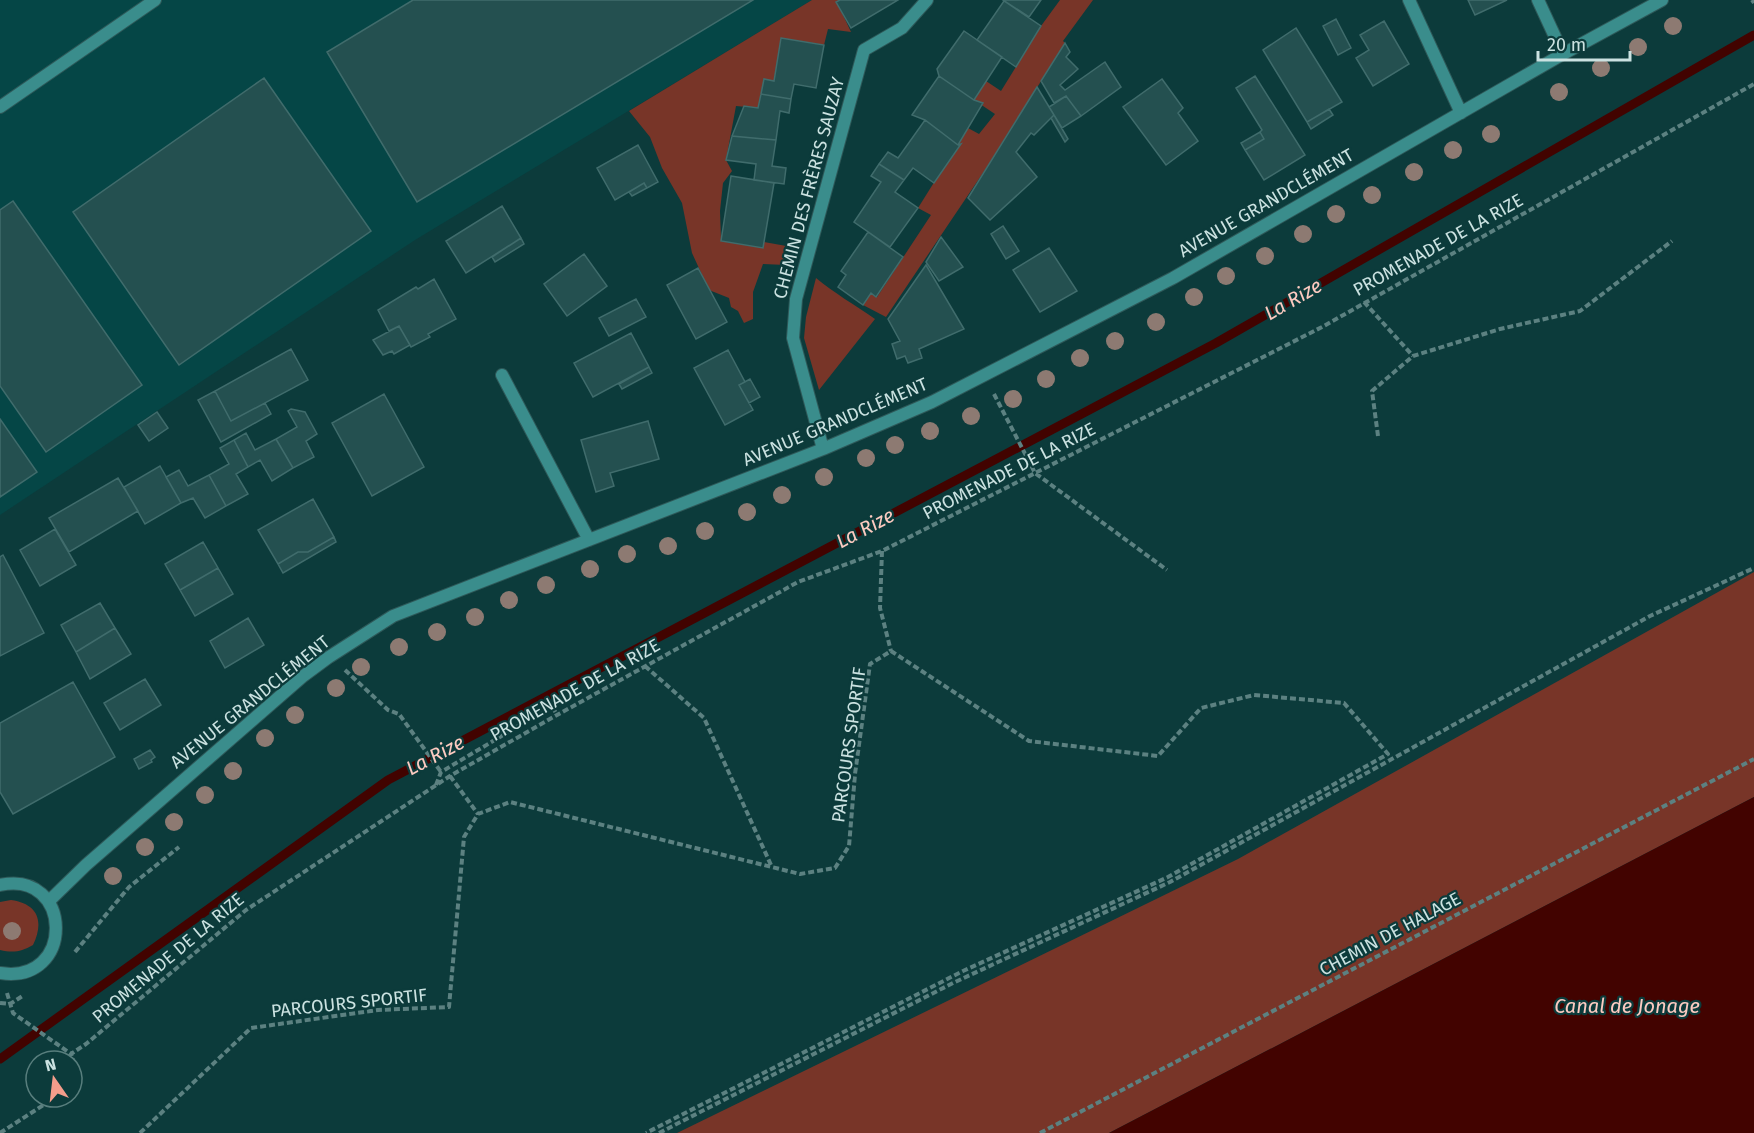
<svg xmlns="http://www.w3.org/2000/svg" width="1754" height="1133" viewBox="0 0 1754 1133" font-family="'Fira Sans',sans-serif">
<rect width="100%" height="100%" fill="#0c3b3b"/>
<path fill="#054646" d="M 0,0 L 812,0 L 415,240 L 0,515 Z"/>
<path fill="#783528" d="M 812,0 L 840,0 L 837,2 L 851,32 L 828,29 L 824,45 L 781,38 L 774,81 L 764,80 L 758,108 L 736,106 L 726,160 L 732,171 L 723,183 L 720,211 L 721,240 L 764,242 L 792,247 L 786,265 L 763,264 L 753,292 L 753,319 L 744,323 L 738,311 L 731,307 L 729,298 L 709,290 L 692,253 L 682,203 L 662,168 L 650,137 L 629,111 Z
M 1060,0 L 1093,0 L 1063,41 L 1065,43 L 989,164 L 886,317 L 863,305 L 871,293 L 877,297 L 931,215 L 918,208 L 968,128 L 979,134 L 995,114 L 974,100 L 986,81 L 1001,91 L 1041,26 Z
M 816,278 C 834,293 855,305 875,319 L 819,390 L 804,338 L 806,317 Z
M 1754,572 L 1754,797 L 1109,1133 L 677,1133 L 1238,859 Z
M 11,900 C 39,904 44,922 33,945 C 21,952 13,953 0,950 L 0,902 Z"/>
<path fill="#420300" d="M 1754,797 L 1754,1133 L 1109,1133 Z"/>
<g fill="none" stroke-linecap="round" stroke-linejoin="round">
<path stroke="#420300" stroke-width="9" d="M 0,1059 L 388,780 L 1216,343 L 1754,35"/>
</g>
<path fill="#245050" stroke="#406c6c" stroke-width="1.5" d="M 413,0 L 753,0 L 417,202 L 327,52 Z
M 840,0 L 898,0 L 851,28 L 836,2 Z
M 1003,0 L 1041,0 L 1029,17 Z
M 1468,0 L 1507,0 L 1475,15 Z
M 1004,1 L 1041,26 L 1016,67 L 977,40 Z
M 1336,19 L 1351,48 L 1338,55 L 1323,26 Z
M 1384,21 L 1409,64 L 1373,86 L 1356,58 L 1369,50 L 1360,35 Z
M 1296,28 L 1342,102 L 1307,122 L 1263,50 Z
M 964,31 L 1002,57 L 974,100 L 939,76 L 937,69 Z
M 781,38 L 824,45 L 816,88 L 794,84 L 791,99 L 761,94 L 764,79 L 774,81 Z
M 1065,43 L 1070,52 L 1066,57 L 1078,69 L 1060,85 L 1065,90 L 1105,62 L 1121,87 L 1081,116 L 1066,96 L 1054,103 L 1041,81 Z
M 939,76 L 974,100 L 983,103 L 958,145 L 925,120 L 912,115 Z
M 1255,76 L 1305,155 L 1264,180 L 1245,150 L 1264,139 L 1260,132 L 1262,130 L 1236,88 Z
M 264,78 L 371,231 L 179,365 L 73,212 Z
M 1162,79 L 1183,108 L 1178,113 L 1198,141 L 1166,165 L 1123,107 Z
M 1037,87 L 1054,115 L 1034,135 L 1031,133 L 1016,152 L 1037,177 L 990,220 L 968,198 Z
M 761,94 L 791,99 L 789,113 L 780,111 L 776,140 L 732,136 L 744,106 L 758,108 Z
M 1066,96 L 1081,116 L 1062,128 L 1049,107 Z
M 1329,109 L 1333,115 L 1311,129 L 1307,122 Z
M 1054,115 L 1068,139 L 1065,142 L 1051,118 Z
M 925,120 L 958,145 L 961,144 L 934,183 L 913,168 L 904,180 L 879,164 L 888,152 L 898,158 Z
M 1260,132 L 1264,139 L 1245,150 L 1241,143 Z
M 732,136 L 776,140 L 772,166 L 786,168 L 784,184 L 754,180 L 756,164 L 726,160 Z
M 638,145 L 658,182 L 647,188 L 644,183 L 615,200 L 597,168 Z
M 879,164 L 904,180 L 895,192 L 918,208 L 890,247 L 854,222 L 881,182 L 871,176 Z
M 731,176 L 774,183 L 763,248 L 721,241 Z
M 644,183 L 647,188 L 632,196 L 629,192 Z
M 13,201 L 142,385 L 46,452 L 0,386 L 0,210 Z
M 502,206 L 521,238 L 466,273 L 446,241 Z
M 1003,226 L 1019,251 L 1006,259 L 991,234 Z
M 868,232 L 903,257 L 876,297 L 871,293 L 863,305 L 838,287 L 846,275 L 841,271 Z
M 941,237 L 963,267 L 939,281 L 926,262 Z
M 521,238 L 524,244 L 495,262 L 492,257 Z
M 1049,248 L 1077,291 L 1040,312 L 1013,270 Z
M 584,254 L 607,286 L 567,316 L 544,284 Z
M 926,265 L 964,329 L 919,349 L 922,358 L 908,363 L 905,356 L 897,359 L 892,344 L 900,341 L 888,319 Z
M 698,268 L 727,322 L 696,339 L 667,285 Z
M 434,279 L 456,319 L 428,334 L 430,337 L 411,347 L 399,326 L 389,331 L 378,310 L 416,287 L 418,289 Z
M 636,299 L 646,317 L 609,336 L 599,318 Z
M 399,326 L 410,345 L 394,354 L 392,351 L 383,355 L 373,340 Z
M 631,333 L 649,367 L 593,397 L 574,363 Z
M 291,349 L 308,380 L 231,421 L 215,391 Z
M 728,350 L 745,382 L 739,385 L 753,410 L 725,425 L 694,368 Z
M 649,367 L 652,373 L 622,389 L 619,384 Z
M 750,379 L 760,397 L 749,403 L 739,385 Z
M 215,391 L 231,421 L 265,403 L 271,414 L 221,442 L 198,400 Z
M 384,394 L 424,467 L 372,496 L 332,423 Z
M 291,409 L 305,412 L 317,434 L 306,441 L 314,457 L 293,468 L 276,439 L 297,427 L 288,411 Z
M 157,412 L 168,428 L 149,441 L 138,425 Z
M 0,419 L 37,472 L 0,497 Z
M 648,421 L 659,459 L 610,473 L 614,486 L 596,492 L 581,440 Z
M 246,433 L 255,450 L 276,439 L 293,468 L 272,481 L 260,460 L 248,467 L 234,440 Z
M 234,440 L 248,467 L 236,474 L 248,494 L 226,506 L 209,475 L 229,464 L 220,448 Z
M 160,466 L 181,503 L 145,524 L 124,487 Z
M 179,470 L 188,486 L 209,475 L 226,506 L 205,518 L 193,498 L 181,503 L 166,477 Z
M 118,478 L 138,511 L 69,552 L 49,518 Z
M 313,499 L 334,537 L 308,552 L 298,552 L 278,564 L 258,530 Z
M 55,529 L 76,565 L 40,586 L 20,550 Z
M 334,537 L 336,542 L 283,573 L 278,564 L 298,552 L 308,552 Z
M 203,542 L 218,568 L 180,590 L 165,564 Z
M 3,555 L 44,633 L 0,656 L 0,557 Z
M 218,568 L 233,594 L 195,616 L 180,590 Z
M 100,603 L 115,628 L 76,652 L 61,625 Z
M 248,618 L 264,645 L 225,668 L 210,641 Z
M 115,628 L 131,654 L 90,679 L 76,652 Z
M 145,679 L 161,705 L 120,730 L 104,703 Z
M 73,682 L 115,757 L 13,814 L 0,792 L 0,723 Z
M 150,750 L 155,757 L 151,760 L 152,762 L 139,769 L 134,759 Z"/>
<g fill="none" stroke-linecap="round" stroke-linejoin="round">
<g stroke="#2e5959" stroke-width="14">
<path id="street" d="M 1409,0 L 1461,113
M 1538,0 L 1563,54
M 0,107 L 155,0
M 502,375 L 589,540
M 823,449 L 793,338 L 796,299 L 864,50 L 902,28 L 927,0
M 0,885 C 73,869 76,985 0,973
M 49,901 L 86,865 L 302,677 L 329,657 L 393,616 L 823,449 L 932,402 L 1173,278 L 1563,54 L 1662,0"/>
</g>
<path stroke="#5c8181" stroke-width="4" stroke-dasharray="6 3" stroke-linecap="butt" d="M 1752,0 L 1754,3
M 1364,302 L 1413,356
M 994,394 L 1035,473 L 1167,570
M 1378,436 L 1372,391 L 1413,356 L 1500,329 L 1580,311 L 1672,241
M 882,551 L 880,608 L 891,651
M 645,666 L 704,718 L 771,865
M 345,670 L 388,710 L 399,714 L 441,772
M 450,776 L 478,814
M 436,785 L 441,772 L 552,706 L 557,715
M 75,952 L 129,887 L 179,847
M 7,993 L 13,1013 L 71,1054
M 0,1003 L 10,1004 L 24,995
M 72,1073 L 75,1066 L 71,1054 L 86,1044 L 246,910 L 450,776 L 557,715 L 798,582 L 882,551 L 1322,327 L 1754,84
M 0,1133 L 56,1097
M 140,1133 L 251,1028 L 378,1010 L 449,1007 L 464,837 L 478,814 L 510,802 L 800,874 L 835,868 L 849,846 L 855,774 L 870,664 L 891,651 L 1029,741 L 1158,756 L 1201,708 L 1254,695 L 1344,703 L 1388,754 L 1168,877 L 963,971 L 646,1133
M 659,1133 L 953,983 L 1170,882 L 1650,616 L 1754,568
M 1040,1133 L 1754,759"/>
<use href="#street" stroke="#3a8d8c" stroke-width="12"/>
</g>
<g fill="#8d7a72">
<circle cx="1673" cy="26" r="9"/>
<circle cx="1638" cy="47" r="9"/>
<circle cx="1601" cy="68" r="9"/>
<circle cx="1559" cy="92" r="9"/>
<circle cx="1491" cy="134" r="9"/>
<circle cx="1453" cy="150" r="9"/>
<circle cx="1414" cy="172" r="9"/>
<circle cx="1372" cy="195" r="9"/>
<circle cx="1336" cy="214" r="9"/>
<circle cx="1303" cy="234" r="9"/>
<circle cx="1265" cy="256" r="9"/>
<circle cx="1226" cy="276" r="9"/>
<circle cx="1194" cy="297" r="9"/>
<circle cx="1156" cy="322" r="9"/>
<circle cx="1115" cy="341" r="9"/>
<circle cx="1080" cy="358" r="9"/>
<circle cx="1046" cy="379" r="9"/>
<circle cx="1013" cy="399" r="9"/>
<circle cx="971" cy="416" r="9"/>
<circle cx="930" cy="431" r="9"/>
<circle cx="895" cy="445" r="9"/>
<circle cx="866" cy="458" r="9"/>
<circle cx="824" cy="477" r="9"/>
<circle cx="782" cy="495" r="9"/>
<circle cx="747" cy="512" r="9"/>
<circle cx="705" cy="531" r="9"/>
<circle cx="668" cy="546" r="9"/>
<circle cx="627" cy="554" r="9"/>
<circle cx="590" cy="569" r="9"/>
<circle cx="546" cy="585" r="9"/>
<circle cx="509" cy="600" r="9"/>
<circle cx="475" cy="617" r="9"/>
<circle cx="437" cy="632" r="9"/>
<circle cx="399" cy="647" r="9"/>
<circle cx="361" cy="667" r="9"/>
<circle cx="336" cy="688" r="9"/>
<circle cx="295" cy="715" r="9"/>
<circle cx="265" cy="738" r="9"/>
<circle cx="233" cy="771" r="9"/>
<circle cx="205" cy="795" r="9"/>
<circle cx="174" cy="822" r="9"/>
<circle cx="145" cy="847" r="9"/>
<circle cx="113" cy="876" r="9"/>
<circle cx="12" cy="931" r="9"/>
</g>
<g text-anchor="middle" stroke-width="4.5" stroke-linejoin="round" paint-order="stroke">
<g font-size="18" fill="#cbe2e1" stroke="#0c3b3b">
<text transform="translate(809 188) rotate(-75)" y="6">CHEMIN DES FRÈRES SAUZAY</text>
<text transform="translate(1266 203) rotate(-30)" y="6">AVENUE GRANDCLÉMENT</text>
<text transform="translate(1438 245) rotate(-29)" y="6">PROMENADE DE LA RIZE</text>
<text transform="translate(835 422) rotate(-23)" y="6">AVENUE GRANDCLÉMENT</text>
<text transform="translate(1009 471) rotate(-27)" y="6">PROMENADE DE LA RIZE</text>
<text transform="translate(575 690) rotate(-29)" y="6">PROMENADE DE LA RIZE</text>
<text transform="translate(250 702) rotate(-39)" y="6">AVENUE GRANDCLÉMENT</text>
<text transform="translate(849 745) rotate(-82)" y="6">PARCOURS SPORTIF</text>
<text transform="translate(1390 934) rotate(-28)" y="6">CHEMIN DE HALAGE</text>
<text transform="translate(168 958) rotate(-40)" y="6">PROMENADE DE LA RIZE</text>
<text transform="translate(349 1003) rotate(-6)" y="6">PARCOURS SPORTIF</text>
</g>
<g font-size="20" font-style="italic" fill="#fdcbc1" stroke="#0c3b3b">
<text transform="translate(1293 299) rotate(-30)" y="7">La Rize</text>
<text transform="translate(865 528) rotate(-28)" y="7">La Rize</text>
<text transform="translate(435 755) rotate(-28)" y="7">La Rize</text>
<text x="1627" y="1013">Canal de Jonage</text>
</g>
</g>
<g transform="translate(54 1079) rotate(346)"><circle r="28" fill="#0c3b3b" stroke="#587e7d" stroke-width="1.5"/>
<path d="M0-4.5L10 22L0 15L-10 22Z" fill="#f49d8b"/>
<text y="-9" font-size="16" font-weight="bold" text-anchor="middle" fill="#cbe2e1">N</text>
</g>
<path d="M1538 51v9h92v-9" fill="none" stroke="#cbe2e1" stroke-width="3"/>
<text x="1547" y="51" font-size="18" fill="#cbe2e1" stroke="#0c3b3b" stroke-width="4.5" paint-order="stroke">20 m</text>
</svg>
